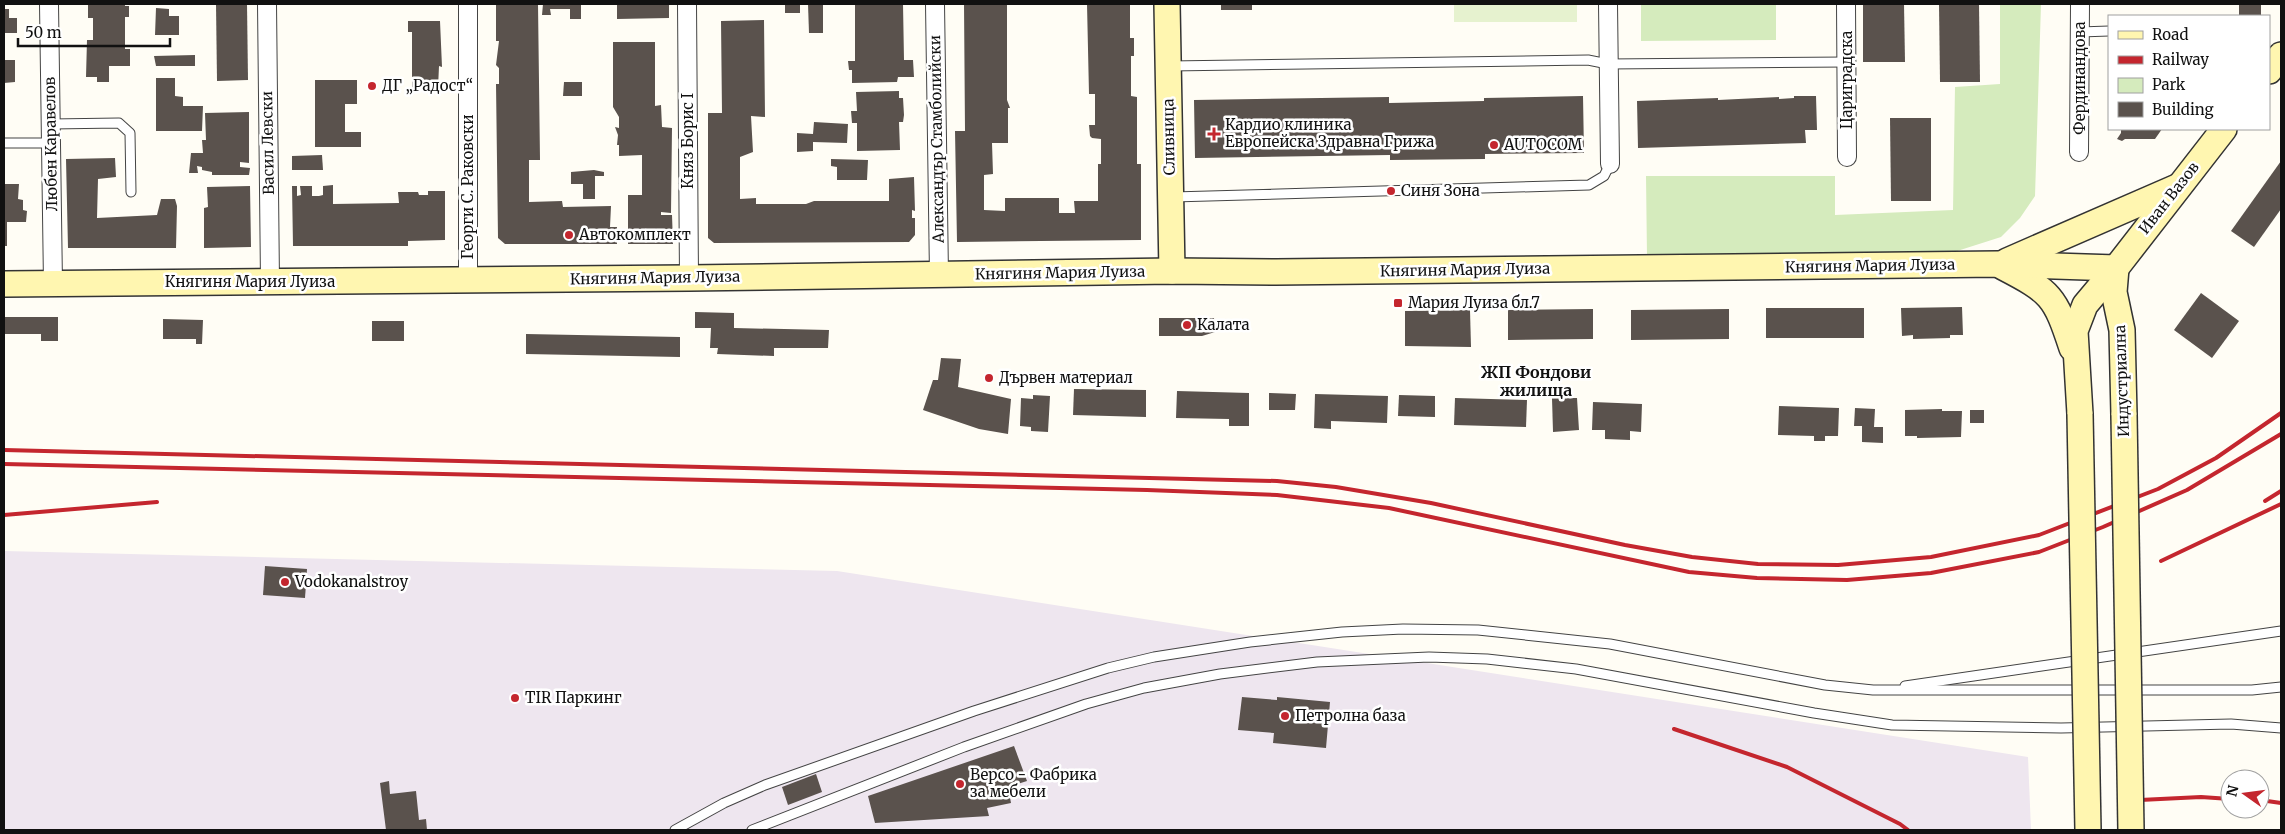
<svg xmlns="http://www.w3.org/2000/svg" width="2285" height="834" font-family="Merriweather,serif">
<rect width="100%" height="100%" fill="#fffdf5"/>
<!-- industrial -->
<polygon fill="#eee6ef" points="4,551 837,571 2028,757 2031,830 4,830"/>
<!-- green -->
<g fill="#d5ebbd">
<polygon points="1641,4 1776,4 1776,40 1641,41"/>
<polygon points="2000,4 2041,4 2035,196 2020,218 2001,237 1954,252 1647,257 1646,176 1835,176 1835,215 1953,210 1955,87 2000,84"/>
</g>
<!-- pitch -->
<rect fill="#e6f2cf" x="1454" y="4" width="123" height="18"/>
<!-- building -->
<g fill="#5a524d">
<polygon points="88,4 125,4 125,6 129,6 129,17 125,17 125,49 130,49 130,66 109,66 109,82 97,82 97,77 86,77 87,40 93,40 93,18 88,18"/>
<polygon points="216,4 247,4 248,80 217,81"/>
<polygon points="496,4 538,4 540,160 529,160 529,202 562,201 563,207 611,206 610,227 617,227 617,244 505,244 498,238 496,84 499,84 499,68 496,65 499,41 496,41"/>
<polygon points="543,4 581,4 581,19 570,19 570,9 550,9 551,15 542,15"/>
<polygon points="617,4 669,4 669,18 617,19"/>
<rect x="785" y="4" width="15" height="9"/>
<polygon points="808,4 823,4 823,33 809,33"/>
<polygon points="855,4 903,4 904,60 913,60 914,77 898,77 897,82 852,83 852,70 849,70 848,61 855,61"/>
<polygon points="964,4 1007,4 1007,100 1010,108 1008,108 1008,143 992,143 993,174 984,175 984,210 1005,211 1005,198 1059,198 1059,213 1075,213 1074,201 1098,201 1098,164 1101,164 1101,139 1092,138 1090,136 1089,125 1095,125 1095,94 1089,94 1087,4 1130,4 1130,38 1134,38 1134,56 1131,56 1131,96 1137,97 1137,164 1141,164 1141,240 957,242 955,131 965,131"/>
<rect x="1221" y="4" width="31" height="6"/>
<polygon points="1863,4 1904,4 1905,62 1863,62"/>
<polygon points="1939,4 1979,4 1980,82 1940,82"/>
<rect x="2239" y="4" width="22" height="12"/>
<polygon points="156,8 169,9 169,16 179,16 179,35 155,35"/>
<polygon points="4,9 9,9 9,18 17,18 17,33 4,33"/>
<polygon points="764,20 765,117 751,116 753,152 740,157 740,199 756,198 756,204 806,204 814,201 889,201 889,179 914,177 915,211 912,210 912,218 915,218 915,235 909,242 714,243 708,238 708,113 722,113 721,21"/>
<polygon points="408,21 440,21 442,67 439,66 438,88 412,88 412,32 408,32"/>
<polygon points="613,42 655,42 655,106 661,105 662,127 672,128 671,213 661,212 661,215 672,215 673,244 628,244 628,195 642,195 642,155 619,156 619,145 617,145 618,135 615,127 619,128 619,117 613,107"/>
<polygon points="195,55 195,66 156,66 154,56"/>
<polygon points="4,60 15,60 15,82 4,83"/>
<polygon points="156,78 175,78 175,96 183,97 183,106 203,106 202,131 156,131"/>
<polygon points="315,80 357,80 357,104 345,104 345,132 361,132 361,147 315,147"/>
<polygon points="564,82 582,82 582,96 563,96"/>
<polygon points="899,91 899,98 903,98 904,115 903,122 899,122 900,150 857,151 857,123 852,123 851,111 857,111 856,92"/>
<polygon points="1583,96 1584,153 1485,154 1485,159 1390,160 1390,155 1195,158 1194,100 1389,97 1389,103 1484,101 1484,98"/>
<polygon points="1794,96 1816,96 1817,130 1805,130 1806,143 1638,148 1637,101 1718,98 1718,100 1779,97 1779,99 1794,98"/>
<polygon points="249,112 249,163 240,162 240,167 250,168 249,175 212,175 212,172 202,170 202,167 197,166 198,173 189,173 191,153 203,153 202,140 206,140 205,113"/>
<polygon points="1890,118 1931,118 1931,201 1891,201"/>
<polygon points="814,122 848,124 847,143 813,142 813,151 797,152 797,133 813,134"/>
<polygon points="2121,129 2162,129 2155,139 2125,139 2122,141 2117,139 2121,133"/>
<polygon points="322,155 323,170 292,170 292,156"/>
<polygon points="115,158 116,177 98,179 97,218 157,215 161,199 175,199 177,206 176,248 68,248 66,159"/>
<polygon points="831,159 868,160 867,180 837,180 837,167 831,166"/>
<polygon points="2281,161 2281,209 2254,247 2231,231"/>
<polygon points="594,170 604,172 604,176 595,176 595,199 583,199 583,184 571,184 571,172"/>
<polygon points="4,184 19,184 18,199 23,200 23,210 27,211 26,222 7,222 7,246 4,246"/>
<polygon points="333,185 333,204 399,203 398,192 418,192 419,195 428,195 428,191 445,191 445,240 408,241 408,246 293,246 292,186 297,186 297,196 301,195 300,186 312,186 312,196 319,196 323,195 323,186"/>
<polygon points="250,186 251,247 204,248 204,208 208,207 207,187"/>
<polygon points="2201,293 2239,321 2212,358 2174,330"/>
<polygon points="1962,307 1963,335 1950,335 1950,338 1913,339 1913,335 1902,336 1901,308"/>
<rect x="1766" y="308" width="98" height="30"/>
<polygon points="1593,309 1593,339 1508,340 1508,310"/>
<polygon points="1729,309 1729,339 1631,340 1631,310"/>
<polygon points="1470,310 1471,347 1405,346 1405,311"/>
<polygon points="695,312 734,313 734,328 829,330 828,348 774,348 774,356 717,354 718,348 710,348 711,328 695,328"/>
<polygon points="4,317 58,317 58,341 41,341 41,334 4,334"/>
<polygon points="1159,318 1214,318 1215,332 1202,336 1159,336"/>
<polygon points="163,319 203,320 202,344 196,344 196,339 163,339"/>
<rect x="372" y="321" width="32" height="20"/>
<polygon points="526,334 680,337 680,357 526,354"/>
<polygon points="941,358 961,359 958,387 1011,399 1008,434 979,429 923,410 933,380 938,380"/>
<polygon points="1074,389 1146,390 1146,417 1073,415"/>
<polygon points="1177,391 1249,393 1249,426 1229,426 1229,419 1176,418"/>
<polygon points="1269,393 1296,394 1295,410 1269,410"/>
<polygon points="1315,394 1388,396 1387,423 1331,421 1331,429 1314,428"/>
<polygon points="1033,395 1050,396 1048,432 1031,431 1031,427 1020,426 1021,398 1033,399"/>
<polygon points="1399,395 1435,396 1435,417 1398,416"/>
<polygon points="1455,398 1527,400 1526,427 1454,425"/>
<polygon points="1552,398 1577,398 1579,430 1553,432"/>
<polygon points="1593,402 1642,404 1641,432 1630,431 1630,440 1605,439 1605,430 1592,430"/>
<polygon points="1779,406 1839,408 1838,436 1825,436 1825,441 1814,441 1814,436 1778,435"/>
<polygon points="1855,408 1875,409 1874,427 1883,427 1883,443 1862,442 1862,426 1854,426"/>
<polygon points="1942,409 1942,411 1962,411 1961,437 1917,438 1917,436 1905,436 1905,410"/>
<rect x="1970" y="410" width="14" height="13"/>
<polygon points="265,566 307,569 305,598 263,595"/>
<polygon points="1242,697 1277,700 1277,697 1330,702 1326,748 1273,743 1274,733 1238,730"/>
<polygon points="1014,746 1027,781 1008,787 1011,803 987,808 989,816 875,823 868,796"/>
<polygon points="816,774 822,792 788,805 782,787"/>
<polygon points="389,781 390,794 416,791 419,820 426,819 427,830 386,830 380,783"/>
</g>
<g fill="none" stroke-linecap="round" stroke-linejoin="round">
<defs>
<g id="lane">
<polyline points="2080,32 2109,31"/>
<polyline points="1170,66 1588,60 1608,64 1847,62"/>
<polyline points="51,124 119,123 130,133 131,192"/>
<polyline points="4,143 51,143"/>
<polyline points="1173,197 1589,185 1604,176 1610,164"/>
<polyline points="1905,686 2281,631"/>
<polyline points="675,830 724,803 765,785 974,711 1108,668 1154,657 1250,642 1342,632 1403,629 1478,630 1610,644 1825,685 1873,690 2252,690 2281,687"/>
<polyline points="752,830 964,747 1086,704 1144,688 1220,674 1317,662 1429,657 1487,659 1576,669 1814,713 1892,725 2061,728 2231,724 2281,728"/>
</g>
<g id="street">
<polyline points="49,4 53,284"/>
<polyline points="267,4 270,282"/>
<polyline points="687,4 689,278"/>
<polyline points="935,4 939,275"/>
<polyline points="1608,4 1610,164"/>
<polyline points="1846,4 1847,157"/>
<polyline points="2079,152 2080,4"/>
<polyline points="468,280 468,4"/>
</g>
<g id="secondary">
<polyline points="1167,4 1172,271"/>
<polyline points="2269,71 2281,55"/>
<polyline points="2007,261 2177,187"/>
<path d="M 2003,267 C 2051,292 2055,296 2072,348"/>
<polyline points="2116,268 2114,292 2122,330 2124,415"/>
<polyline points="4,284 689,278 1172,271 1276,272 1998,264 2116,268"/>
<polyline points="2080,414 2075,331 2085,305 2116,268 2224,129"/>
</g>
</defs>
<!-- lane casing -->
<use href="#lane" stroke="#444" stroke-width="11"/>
<!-- street casing -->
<use href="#street" stroke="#444" stroke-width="20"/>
<!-- secondary casing -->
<use href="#secondary" stroke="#333" stroke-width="28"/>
<!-- lane -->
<use href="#lane" stroke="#fff" stroke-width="9"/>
<!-- street -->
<use href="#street" stroke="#fff" stroke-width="18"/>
<!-- secondary -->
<use href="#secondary" stroke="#fff6b0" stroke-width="25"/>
<!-- rail -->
<g stroke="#c4262e" stroke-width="4">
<polyline points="4,450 1277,481 1336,487 1431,503 1625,545 1692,557 1758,564 1838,565 1931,557 2039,535 2158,489 2216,458 2281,413"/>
<polyline points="4,464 1147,490 1277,495 1389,508 1689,572 1757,578 1847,580 1931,573 2039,552 2103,527 2187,490 2281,434"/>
<polyline points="2265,501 2281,491"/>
<polyline points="4,515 157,502"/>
<polyline points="2161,561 2281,504"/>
<polyline points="1674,729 1787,767 1900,824 1908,830"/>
<polyline points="2140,800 2201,797 2230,799"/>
<polyline points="2260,800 2281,803"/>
</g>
<defs>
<g id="secondary-bridge">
<polyline points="2080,414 2088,830"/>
<polyline points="2124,415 2131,830"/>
</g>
</defs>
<!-- secondary-bridge casing -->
<use href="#secondary-bridge" stroke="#333" stroke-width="28" stroke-linecap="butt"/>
<!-- secondary-bridge -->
<use href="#secondary-bridge" stroke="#fff6b0" stroke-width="25"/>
</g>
<!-- markers -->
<g fill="#c4262e" stroke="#fff" stroke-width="2">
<circle cx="372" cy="86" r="5"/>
<path d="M1211.5 126.5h5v5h5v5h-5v5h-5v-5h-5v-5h5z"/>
<circle cx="1494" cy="145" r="5"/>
<circle cx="1391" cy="191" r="5"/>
<circle cx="569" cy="235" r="5"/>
<rect x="1393" y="298" width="10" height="10" rx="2.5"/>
<circle cx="1187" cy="325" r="5"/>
<circle cx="989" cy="378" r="5"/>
<circle cx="285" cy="582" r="5"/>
<circle cx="515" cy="698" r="5"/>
<circle cx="1285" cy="716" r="5"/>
<circle cx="960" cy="784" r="5"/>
</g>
<g text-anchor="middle" stroke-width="5" stroke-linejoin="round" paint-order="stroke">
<!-- street labels -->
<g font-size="15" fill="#111" stroke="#fff">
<text transform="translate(2080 78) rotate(-90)" y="5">Фердинандова</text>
<text transform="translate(1847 80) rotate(-90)" y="5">Цариградска</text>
<text transform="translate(1169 137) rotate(-91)" y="5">Сливница</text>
<text transform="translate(937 139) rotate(-91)" y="5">Александър Стамболийски</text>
<text transform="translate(688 141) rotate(-90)" y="5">Княз Борис I</text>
<text transform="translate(268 143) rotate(-91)" y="5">Васил Левски</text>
<text transform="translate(51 144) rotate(-91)" y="5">Любен Каравелов</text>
<text transform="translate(468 187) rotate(-90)" y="5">Георги С. Раковски</text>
<text transform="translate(2169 198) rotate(-52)" y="5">Иван Вазов</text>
<text transform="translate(1870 266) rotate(-1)" y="5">Княгиня Мария Луиза</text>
<text transform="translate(1465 270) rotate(-1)" y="5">Княгиня Мария Луиза</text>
<text transform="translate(1060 273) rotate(-1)" y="5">Княгиня Мария Луиза</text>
<text transform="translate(655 278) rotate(-1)" y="5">Княгиня Мария Луиза</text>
<text x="250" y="287">Княгиня Мария Луиза</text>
<text transform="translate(2122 381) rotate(-92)" y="5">Индустриална</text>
</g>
<!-- poi labels -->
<g font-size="15" fill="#111" stroke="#fff" text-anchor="start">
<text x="382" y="91">ДГ „Радост“</text>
<text x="1225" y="130">Кардио клиника<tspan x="1225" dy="17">Европейска Здравна Грижа</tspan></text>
<text x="1504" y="150">AUTOCOM</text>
<text x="1401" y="196">Синя Зона</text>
<text x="579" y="240">Автокомплект</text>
<text x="1408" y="308">Мария Луиза бл.7</text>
<text x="1197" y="330">Калата</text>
<text x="999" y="383">Дървен материал</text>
<text x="295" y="587">Vodokanalstroy</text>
<text x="525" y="703">TIR Паркинг</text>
<text x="1295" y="721">Петролна база</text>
<text x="970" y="780">Версо - Фабрика<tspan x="970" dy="17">за мебели</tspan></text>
</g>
<!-- neighbourhood labels -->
<g font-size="16" font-weight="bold" fill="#111" stroke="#fff">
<text x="1536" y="378">ЖП Фондови<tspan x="1536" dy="18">жилища</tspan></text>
</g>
</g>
<!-- border -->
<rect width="2285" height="834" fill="none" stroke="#111111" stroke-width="10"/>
<!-- legend -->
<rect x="2108" y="15" width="162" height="115" fill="#ffffff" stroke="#a0a0a0"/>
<rect x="2118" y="31" width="25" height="8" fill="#fff6b0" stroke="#a0a0a0"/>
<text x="2152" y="40" font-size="15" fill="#111111">Road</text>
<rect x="2118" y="56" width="25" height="8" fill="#c4262e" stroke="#a0a0a0"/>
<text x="2152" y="65" font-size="15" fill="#111111">Railway</text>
<rect x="2118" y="78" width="25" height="15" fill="#d5ebbd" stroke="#a0a0a0"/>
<text x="2152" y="90" font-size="15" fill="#111111">Park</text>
<rect x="2118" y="102" width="25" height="15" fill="#5a524d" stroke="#a0a0a0"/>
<text x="2152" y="115" font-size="15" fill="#111111">Building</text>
<!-- north arrow -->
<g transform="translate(2245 794) rotate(284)"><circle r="24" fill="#ffffff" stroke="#a0a0a0"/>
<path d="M0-4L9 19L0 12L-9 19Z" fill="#c4262e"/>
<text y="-8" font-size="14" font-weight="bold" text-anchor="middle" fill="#111111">N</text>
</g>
<!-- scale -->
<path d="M18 38v8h152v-8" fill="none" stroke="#111111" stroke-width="2.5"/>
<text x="25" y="38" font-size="15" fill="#111111" stroke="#ffffff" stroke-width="4" paint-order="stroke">50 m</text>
</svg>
